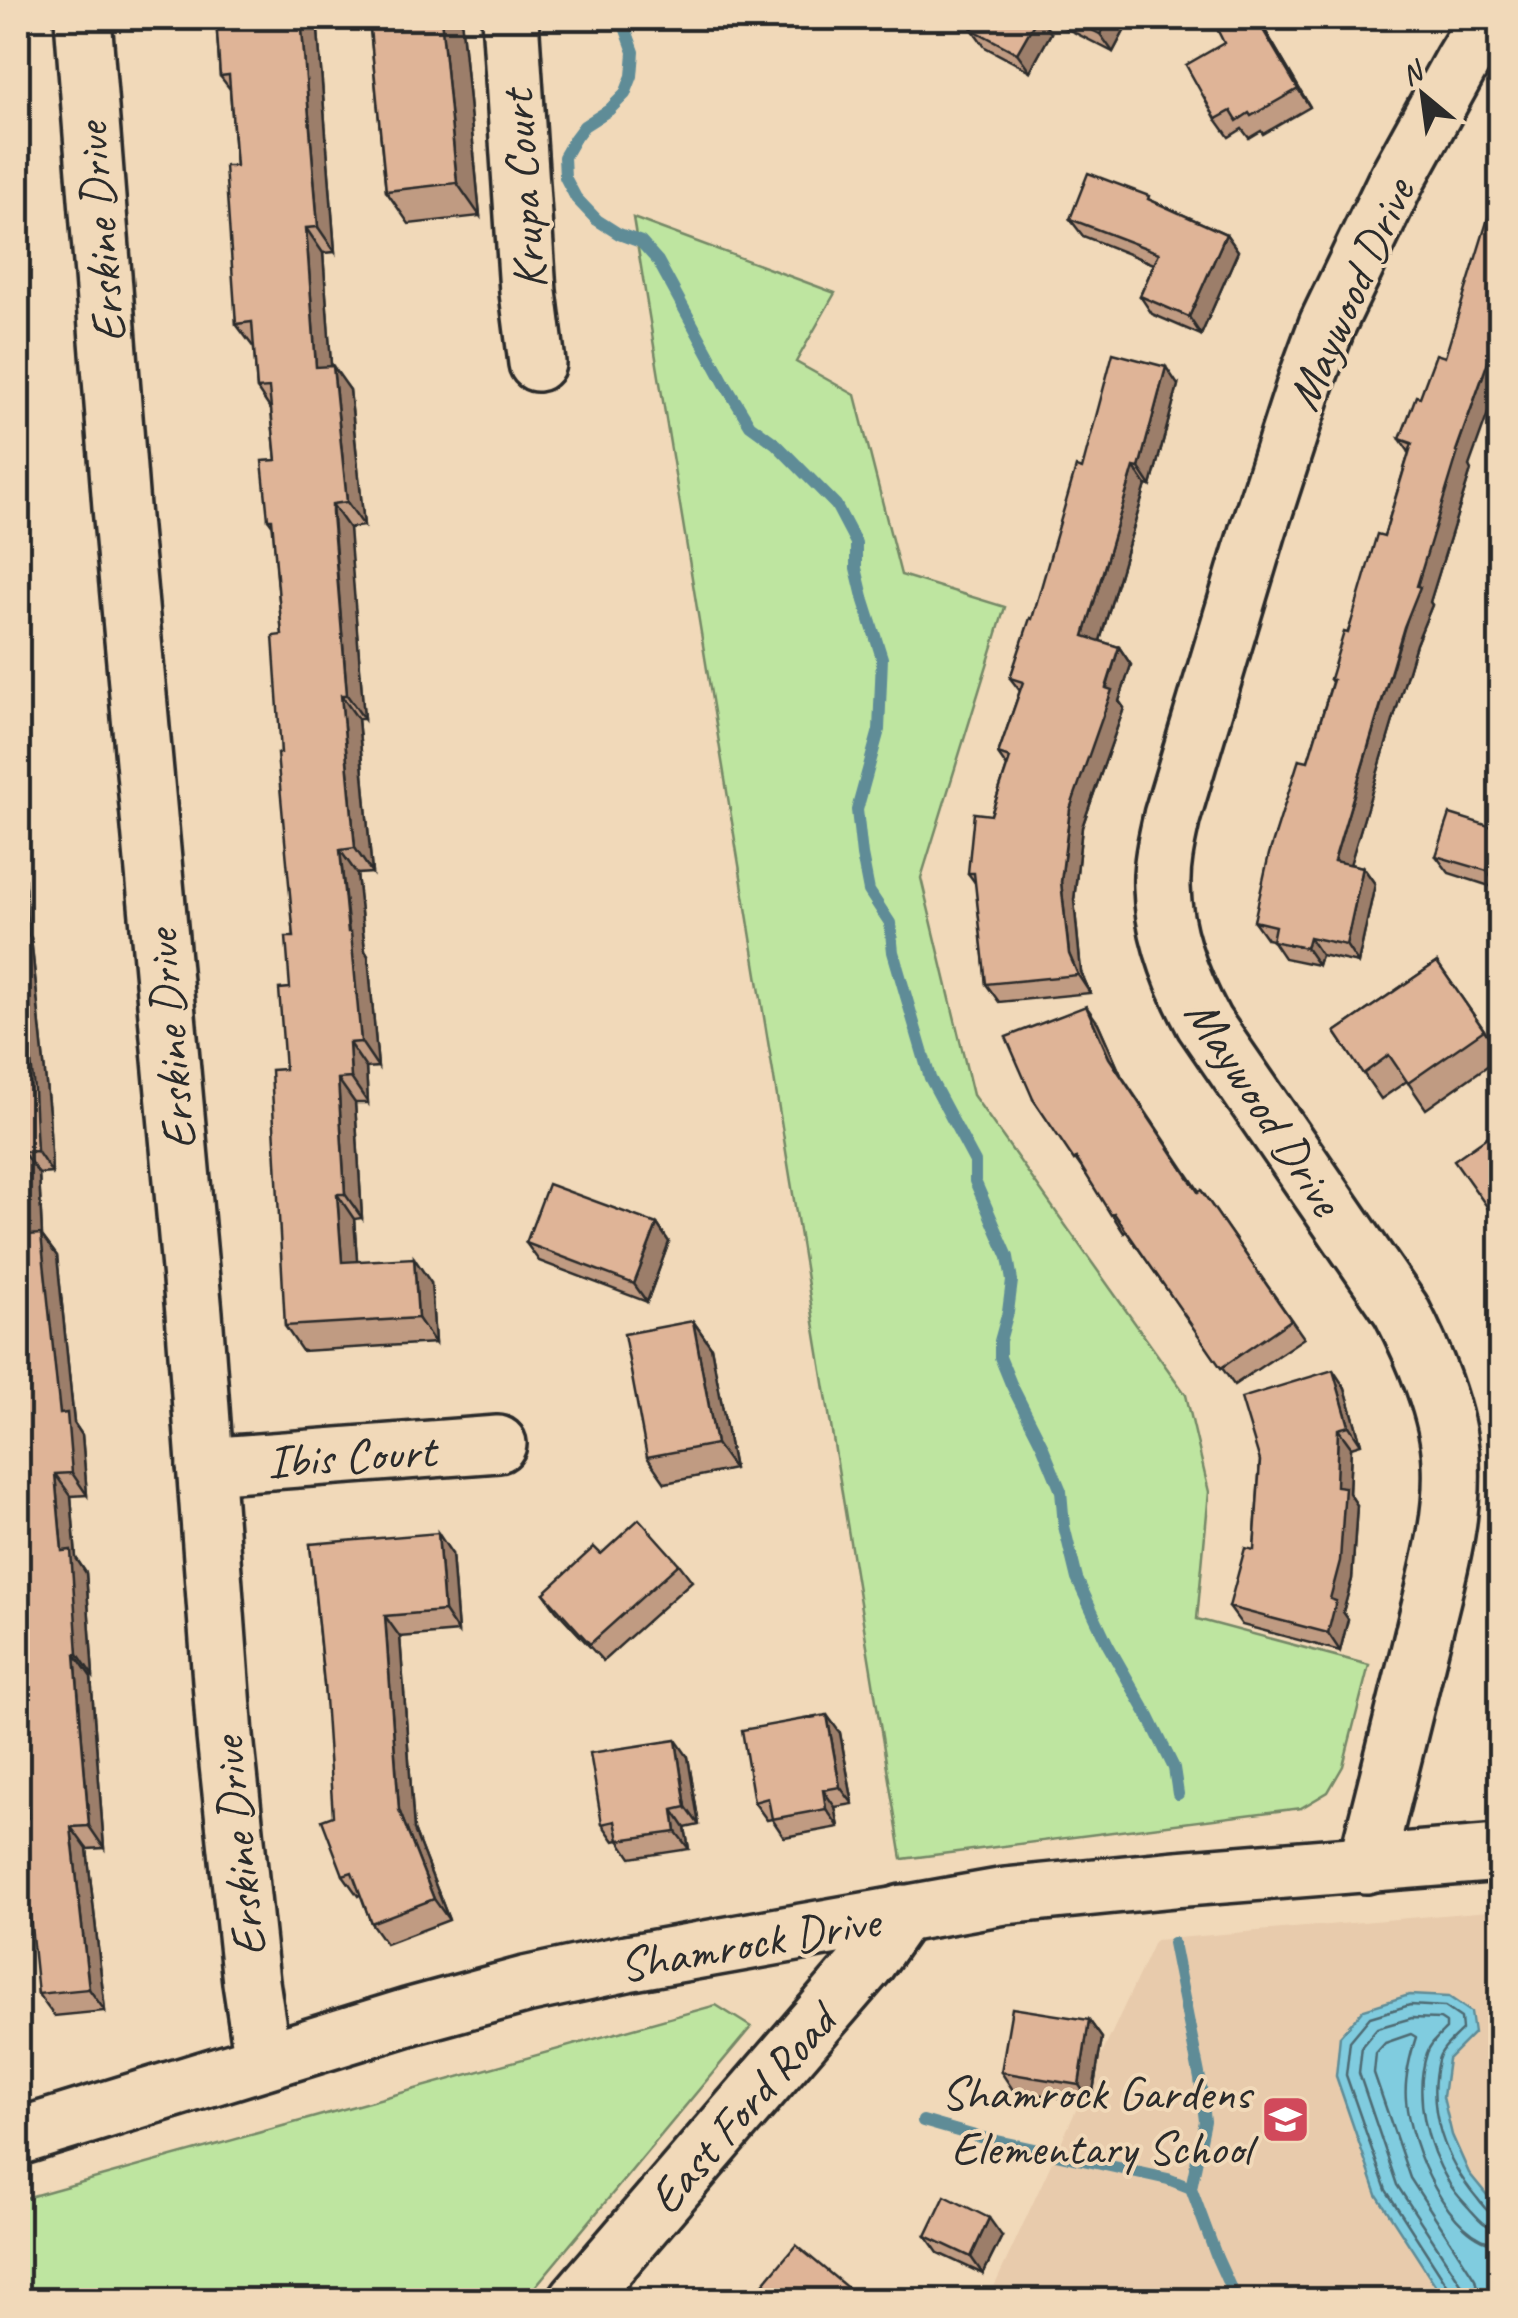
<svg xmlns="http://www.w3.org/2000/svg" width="1518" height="2318" font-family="Caveat,sans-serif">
<rect width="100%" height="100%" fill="#f1d9b9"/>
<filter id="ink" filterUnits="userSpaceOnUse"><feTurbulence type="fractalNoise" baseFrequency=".01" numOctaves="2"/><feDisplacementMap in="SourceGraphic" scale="20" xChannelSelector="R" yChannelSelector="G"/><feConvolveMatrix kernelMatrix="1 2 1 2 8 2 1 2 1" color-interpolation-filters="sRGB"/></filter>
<g filter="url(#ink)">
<!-- built -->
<polygon fill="#e8cbac" points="1500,1910 1500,2300 988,2300 1155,1940"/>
<!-- green -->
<g fill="#bee5a0" stroke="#748866" stroke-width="2.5">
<polygon points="633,218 835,293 796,362 855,395 901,575 1005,607 921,878 973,1095 1186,1395 1209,1492 1197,1619 1369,1665 1343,1766 1328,1792 1301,1808 902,1859"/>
<polygon points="716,2005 751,2027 524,2300 18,2300 18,2200"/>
</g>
<!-- water -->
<polygon fill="#80ccdf" stroke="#5e8c97" stroke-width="2.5" points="1409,1995 1449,1997 1471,2012 1474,2033 1448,2059 1443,2097 1452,2135 1469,2173 1500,2211 1500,2300 1445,2300 1377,2195 1336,2076 1340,2036 1364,2009"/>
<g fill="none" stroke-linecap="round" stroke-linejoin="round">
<!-- shore -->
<g stroke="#4d6b73" stroke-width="2.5">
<path d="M 1453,2300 L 1451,2291 L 1386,2190 L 1346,2075 L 1350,2041 L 1370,2017 L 1410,2005 L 1445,2007 L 1461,2018 L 1462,2030 C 1454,2039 1441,2048 1438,2060 C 1426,2110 1445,2160 1477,2198 C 1484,2207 1489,2215 1500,2216"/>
<path d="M 1465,2300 L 1462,2285 L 1397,2185 L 1359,2073 L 1362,2046 L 1377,2028 L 1412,2018 L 1440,2019 L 1446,2023 L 1446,2029 C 1439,2036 1430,2043 1427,2053 C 1413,2096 1427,2146 1449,2183 C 1454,2192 1462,2200 1469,2208 C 1479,2219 1485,2228 1500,2229"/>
<path d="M 1480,2300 L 1475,2279 L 1410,2178 L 1374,2073 L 1376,2053 L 1385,2043 L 1411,2034 L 1416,2037 C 1410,2056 1404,2080 1406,2100 C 1409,2145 1449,2242 1500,2244"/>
</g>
<!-- stream -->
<g stroke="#5e8c97" stroke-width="12">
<polyline points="618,18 625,27 634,52 632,76 625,94 609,110 584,126 575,138 564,157 565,177 576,198 597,220 619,234 641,242 658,261 725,384 750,425 776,444 836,505 856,543 856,568 864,601 882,658 879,730 857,810 862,855 869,891 890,923 893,952 930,1078 975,1162 975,1181 1008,1257 1012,1281 1008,1312 1000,1341 1000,1357 1011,1384 1042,1445 1061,1491 1064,1526 1077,1579 1108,1645 1149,1717 1174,1768 1178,1794"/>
<polyline points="1173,1943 1200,2079 1205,2121 1191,2188 1217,2258 1236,2300"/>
<polyline points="923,2121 975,2136 1168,2179 1191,2188"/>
</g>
<defs>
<g id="minor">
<polyline points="83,18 121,507 194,1313 225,1736 251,1982 263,2061"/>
<polyline points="510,18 528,292 537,363"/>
<polyline points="205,1466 498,1444"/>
<path d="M 1366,1865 C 1386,1786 1406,1707 1425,1627 C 1438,1573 1454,1518 1451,1462 C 1449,1414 1423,1352 1401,1310 L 1204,1023 C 1182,982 1163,935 1162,887 C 1161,863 1167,839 1172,816 L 1258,530 L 1306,382 L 1327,325 L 1397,179 L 1462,61 L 1488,18"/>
<polyline points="18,2137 411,2016 525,1985 627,1963 1005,1896 1175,1879 1500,1853"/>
<polyline points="577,2300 866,1964 902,1913"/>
</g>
</defs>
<!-- minor casing -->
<use href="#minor" stroke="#2b2b2b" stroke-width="62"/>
<!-- minor -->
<use href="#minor" stroke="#f1d9b9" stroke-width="55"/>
</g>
<!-- wall -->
<g fill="#c09b82" stroke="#2b2b2b" stroke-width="2.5">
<polygon points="216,18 317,18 335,252 323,253 331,366 350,390 364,526 349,528 349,537 364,719 358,719 372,873 357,874 365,951 368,956 378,1067 366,1068 368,1103 355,1103 362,1218 354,1219 357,1262 431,1283 435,1343 302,1351 285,1326 285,1069 294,937 281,753 282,635 273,526 268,519 276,460 271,410 257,389 254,348 236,324 236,166 230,89 220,76"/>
<polygon points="369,18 461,18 480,216 409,224 386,191"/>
<polygon points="1050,18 1131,18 1113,52 1052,21"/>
<polygon points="1262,25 1310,107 1263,134 1261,131 1249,138 1242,129 1229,137 1216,119"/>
<polygon points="972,29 1051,33 1030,71 985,47"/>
<polygon points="1152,201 1226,234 1238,251 1201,335 1152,314 1140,296 1154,264 1083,236 1070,219"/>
<polygon points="1178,385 1151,486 1146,485 1100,641 1119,647 1131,665 1119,701 1124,708 1082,827 1074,900 1081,972 1090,993 999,1002 986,984 976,884 968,873 991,815 1007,767 998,754 1020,691 1010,678 1032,619 1082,469"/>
<polygon points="1400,439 1469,466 1471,470 1430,602 1432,605 1416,644 1350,864 1363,867 1375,884 1358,963 1321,955 1318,965 1284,958 1272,940 1267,939 1254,921 1308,761 1332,682 1330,679 1384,536 1409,452"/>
<polygon points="1500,729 1500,782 1491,768"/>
<polygon points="1499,829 1500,831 1499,889 1449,873 1436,856"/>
<polygon points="18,845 23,853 28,934 31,938 49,1113 52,1173 39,1174 42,1236 57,1256 74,1423 82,1435 87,1495 71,1496 76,1558 86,1573 93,1676 91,1677 104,1848 87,1849 105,2011 54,2016 38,1994 29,1818 23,1744 21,1744 18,1739"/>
<polygon points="1437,962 1500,1053 1500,1057 1426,1109 1407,1081 1381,1099 1335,1032"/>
<polygon points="1098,1023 1121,1075 1199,1191 1201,1190 1304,1338 1234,1385 1126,1231 1124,1233 1088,1177 1033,1099"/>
<polygon points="657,1224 669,1242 647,1302 539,1261 526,1243"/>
<polygon points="693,1321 711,1347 734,1469 665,1483 647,1457"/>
<polygon points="1345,1388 1361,1444 1351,1447 1349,1493 1357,1505 1352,1579 1343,1612 1348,1619 1340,1651 1242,1625 1229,1607 1254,1550 1260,1461"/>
<polygon points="310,1544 452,1554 458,1632 400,1637 414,1830 449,1920 386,1944 371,1923 361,1894 358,1896 343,1875"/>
<polygon points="679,1564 692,1581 603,1661 556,1610 544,1593"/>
<polygon points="840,1733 853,1804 835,1807 839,1827 784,1837 772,1819 767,1820 754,1802"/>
<polygon points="688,1757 699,1825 685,1828 689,1849 631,1858 619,1840 614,1841 602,1824"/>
<polygon points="1089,2020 1102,2038 1091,2103 1013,2090 1001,2072"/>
<polygon points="926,2236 1002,2236 983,2274 938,2253"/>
</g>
<!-- shaded-wall -->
<g fill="#9c7e6a" stroke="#2b2b2b" stroke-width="2.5">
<polygon points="301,18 317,18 335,252 318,227"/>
<polygon points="441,18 461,18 480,216 457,183"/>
<polygon points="1037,18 1040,18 1051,33 1030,71 1017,53"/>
<polygon points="1109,18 1131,18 1113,52 1100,34"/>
<polygon points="1256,18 1262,25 1310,107 1298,89"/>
<polygon points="306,228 323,253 333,392 316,367"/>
<polygon points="1226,234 1238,251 1201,335 1189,317"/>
<polygon points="1500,328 1500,380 1469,466 1471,470 1430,602 1432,605 1416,644 1346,878 1334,861 1417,586 1456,451"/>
<polygon points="333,366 350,390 364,526 347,502"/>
<polygon points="1166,367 1178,385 1151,486 1139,468"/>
<polygon points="1134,467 1146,485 1096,654 1084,636"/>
<polygon points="332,504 349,528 364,719 347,695"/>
<polygon points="1119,647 1131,665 1119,701 1124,708 1082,827 1074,900 1081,972 1090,993 1078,975 1069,954 1061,882 1070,809"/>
<polygon points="341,695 358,719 372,873 355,848"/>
<polygon points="1499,829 1500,831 1499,889 1487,871"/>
<polygon points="18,845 23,853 28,934 31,938 49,1113 52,1173 37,1151 18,935"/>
<polygon points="340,850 357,874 365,951 368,956 378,1067 361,1042"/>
<polygon points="1363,867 1375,884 1358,963 1346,945"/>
<polygon points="1309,937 1321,955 1318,965 1306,948"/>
<polygon points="1086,1006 1098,1023 1121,1075 1109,1058"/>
<polygon points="349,1043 366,1068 368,1103 351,1078"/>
<polygon points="338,1079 355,1103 362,1218 345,1194"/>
<polygon points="23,1152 39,1174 42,1236 57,1256 74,1423 82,1435 87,1495 72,1473 60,1414 28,1235"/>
<polygon points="337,1194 354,1219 359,1287 342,1262"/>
<polygon points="657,1224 669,1242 647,1302 634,1284"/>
<polygon points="414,1258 431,1283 435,1343 418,1318"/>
<polygon points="693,1321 711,1347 734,1469 716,1444"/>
<polygon points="1333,1370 1345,1388 1361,1444 1349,1426"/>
<polygon points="1338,1429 1351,1447 1349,1493 1357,1505 1352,1579 1343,1612 1348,1619 1340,1651 1328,1633"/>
<polygon points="55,1474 71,1496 76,1558 86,1573 93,1676 78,1654 62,1551"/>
<polygon points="438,1533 452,1554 458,1632 444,1611"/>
<polygon points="385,1616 400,1637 414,1830 449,1920 434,1899 399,1810"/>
<polygon points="75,1654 91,1677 104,1848 89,1826"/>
<polygon points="827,1715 840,1733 853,1804 840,1787"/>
<polygon points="676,1740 688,1757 699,1825 686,1807"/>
<polygon points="823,1790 835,1807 839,1827 826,1809"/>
<polygon points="673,1810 685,1828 689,1849 676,1832"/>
<polygon points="71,1827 87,1849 105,2011 89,1989"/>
<polygon points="1089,2020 1102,2038 1091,2103 1079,2085"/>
<polygon points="989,2218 1002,2236 983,2274 971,2257"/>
</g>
<!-- building -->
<g fill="#dfb497" stroke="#2b2b2b" stroke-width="2.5">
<polygon points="216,18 301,18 318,227 306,228 316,367 333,366 347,502 332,504 332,513 347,695 341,695 355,848 340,850 348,932 351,932 361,1042 349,1043 351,1078 338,1079 345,1194 337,1194 342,1262 414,1258 418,1318 285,1326 271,1070 285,1069 279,989 290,988 286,937 294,937 277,754 281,753 273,636 282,635 272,519 268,519 262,461 276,460 269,388 257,389 252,322 236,324 225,166 236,166 229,75 220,76"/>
<polygon points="369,18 441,18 457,183 386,191"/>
<polygon points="978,18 1037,18 1017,53 972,29"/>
<polygon points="1068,18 1109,18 1100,34"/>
<polygon points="1232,18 1256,18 1298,89 1251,116 1249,113 1237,121 1231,111 1216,119 1186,65 1224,43 1216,27"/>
<polygon points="1088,173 1149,196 1148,199 1226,234 1189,317 1140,296 1159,253 1070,219"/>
<polygon points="1490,212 1500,216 1500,328 1456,451 1458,452 1417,586 1420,587 1404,627 1334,861 1363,867 1346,945 1309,937 1306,948 1272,941 1275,926 1254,921 1269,854 1299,759 1308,761 1333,680 1330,679 1344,632 1348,633 1377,534 1384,536 1412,443 1400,439 1416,396 1420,397 1436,354 1445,357"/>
<polygon points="1113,353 1166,367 1139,468 1134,467 1084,636 1119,647 1106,688 1112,690 1070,809 1061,882 1069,954 1078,975 986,984 974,873 968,873 974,813 991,815 1010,758 998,754 1023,682 1010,678 1030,618 1032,619 1076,467 1082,469"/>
<polygon points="1500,729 1500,770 1491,768"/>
<polygon points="1450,814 1499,829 1487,871 1436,856"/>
<polygon points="18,935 34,1090 37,1151 23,1152 28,1235 41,1234 60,1414 67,1413 72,1473 55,1474 62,1551 71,1550 78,1654 75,1654 89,1826 71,1827 89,1989 38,1994 20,1818 29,1818 21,1720 18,1721"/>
<polygon points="1437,962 1484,1030 1408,1083 1389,1055 1363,1074 1335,1032"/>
<polygon points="1086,1006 1109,1058 1198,1192 1201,1190 1291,1320 1221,1368 1114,1213 1111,1215 1076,1158 1074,1160 1033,1099 1006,1037"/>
<polygon points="1500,1128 1500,1225 1454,1160"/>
<polygon points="548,1184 657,1224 634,1284 526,1243"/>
<polygon points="693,1321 716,1444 647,1457 624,1334"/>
<polygon points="1333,1370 1349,1426 1338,1429 1336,1486 1345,1487 1340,1561 1330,1599 1336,1601 1328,1633 1229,1607 1245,1548 1254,1550 1260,1461 1241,1398"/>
<polygon points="639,1519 679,1564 590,1644 544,1593 594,1547 601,1554"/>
<polygon points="438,1533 444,1611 385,1616 399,1810 434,1899 371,1923 352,1872 343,1875 322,1820 333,1816 324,1684 310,1544"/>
<polygon points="827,1715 840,1787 823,1790 826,1809 772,1819 768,1798 754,1802 742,1730"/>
<polygon points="676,1740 686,1807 673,1810 676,1832 619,1840 615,1821 602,1824 590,1753"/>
<polygon points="1012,2008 1089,2020 1079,2085 1001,2072"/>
<polygon points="945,2196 989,2218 971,2257 926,2236"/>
<polygon points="796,2245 862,2300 750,2300"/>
</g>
</g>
<!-- icons -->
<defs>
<symbol id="school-square" viewBox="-11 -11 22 22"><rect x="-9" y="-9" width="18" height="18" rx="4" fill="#d1495b" stroke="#f1d9b9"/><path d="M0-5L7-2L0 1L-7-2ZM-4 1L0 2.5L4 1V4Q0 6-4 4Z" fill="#fff"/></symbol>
</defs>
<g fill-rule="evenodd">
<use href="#school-square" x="1258" y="2092" width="55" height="55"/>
</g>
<g text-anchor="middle" stroke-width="8" stroke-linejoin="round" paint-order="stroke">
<!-- street labels -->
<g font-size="48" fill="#2b2b2b" stroke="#f1d9b9">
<text transform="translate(522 190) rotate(-94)" y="17">Krupa Court</text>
<text transform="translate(99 233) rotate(-95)" y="17">Erskine Drive</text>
<text transform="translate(1349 294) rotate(-66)" y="17">Maywood Drive</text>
<text transform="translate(169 1040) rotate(-95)" y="17">Erskine Drive</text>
<text transform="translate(1265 1106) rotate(57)" y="17">Maywood Drive</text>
<text transform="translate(351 1455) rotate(-4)" y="17">Ibis Court</text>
<text transform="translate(237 1847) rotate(-96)" y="17">Erskine Drive</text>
<text transform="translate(749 1942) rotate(-10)" y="17">Shamrock Drive</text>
<text transform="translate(741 2109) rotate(-49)" y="17">East Ford Road</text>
</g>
<!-- poi labels -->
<g font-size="48" fill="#2b2b2b" stroke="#f1d9b9" text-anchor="end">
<text x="1251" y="2109">Shamrock Gardens<tspan x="1251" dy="55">Elementary School</tspan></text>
</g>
</g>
<!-- margin -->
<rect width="1518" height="2318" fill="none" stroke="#f1d9b9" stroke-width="60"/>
<rect x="30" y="30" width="1458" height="2258" fill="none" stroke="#2b2b2b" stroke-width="4" filter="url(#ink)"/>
<!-- north arrow -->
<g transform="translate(1423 95) rotate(331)" stroke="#f1d9b9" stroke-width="8" paint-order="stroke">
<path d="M0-8L18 38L0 25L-18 38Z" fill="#2b2b2b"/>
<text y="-15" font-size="28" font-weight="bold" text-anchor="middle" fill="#2b2b2b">N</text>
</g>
</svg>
